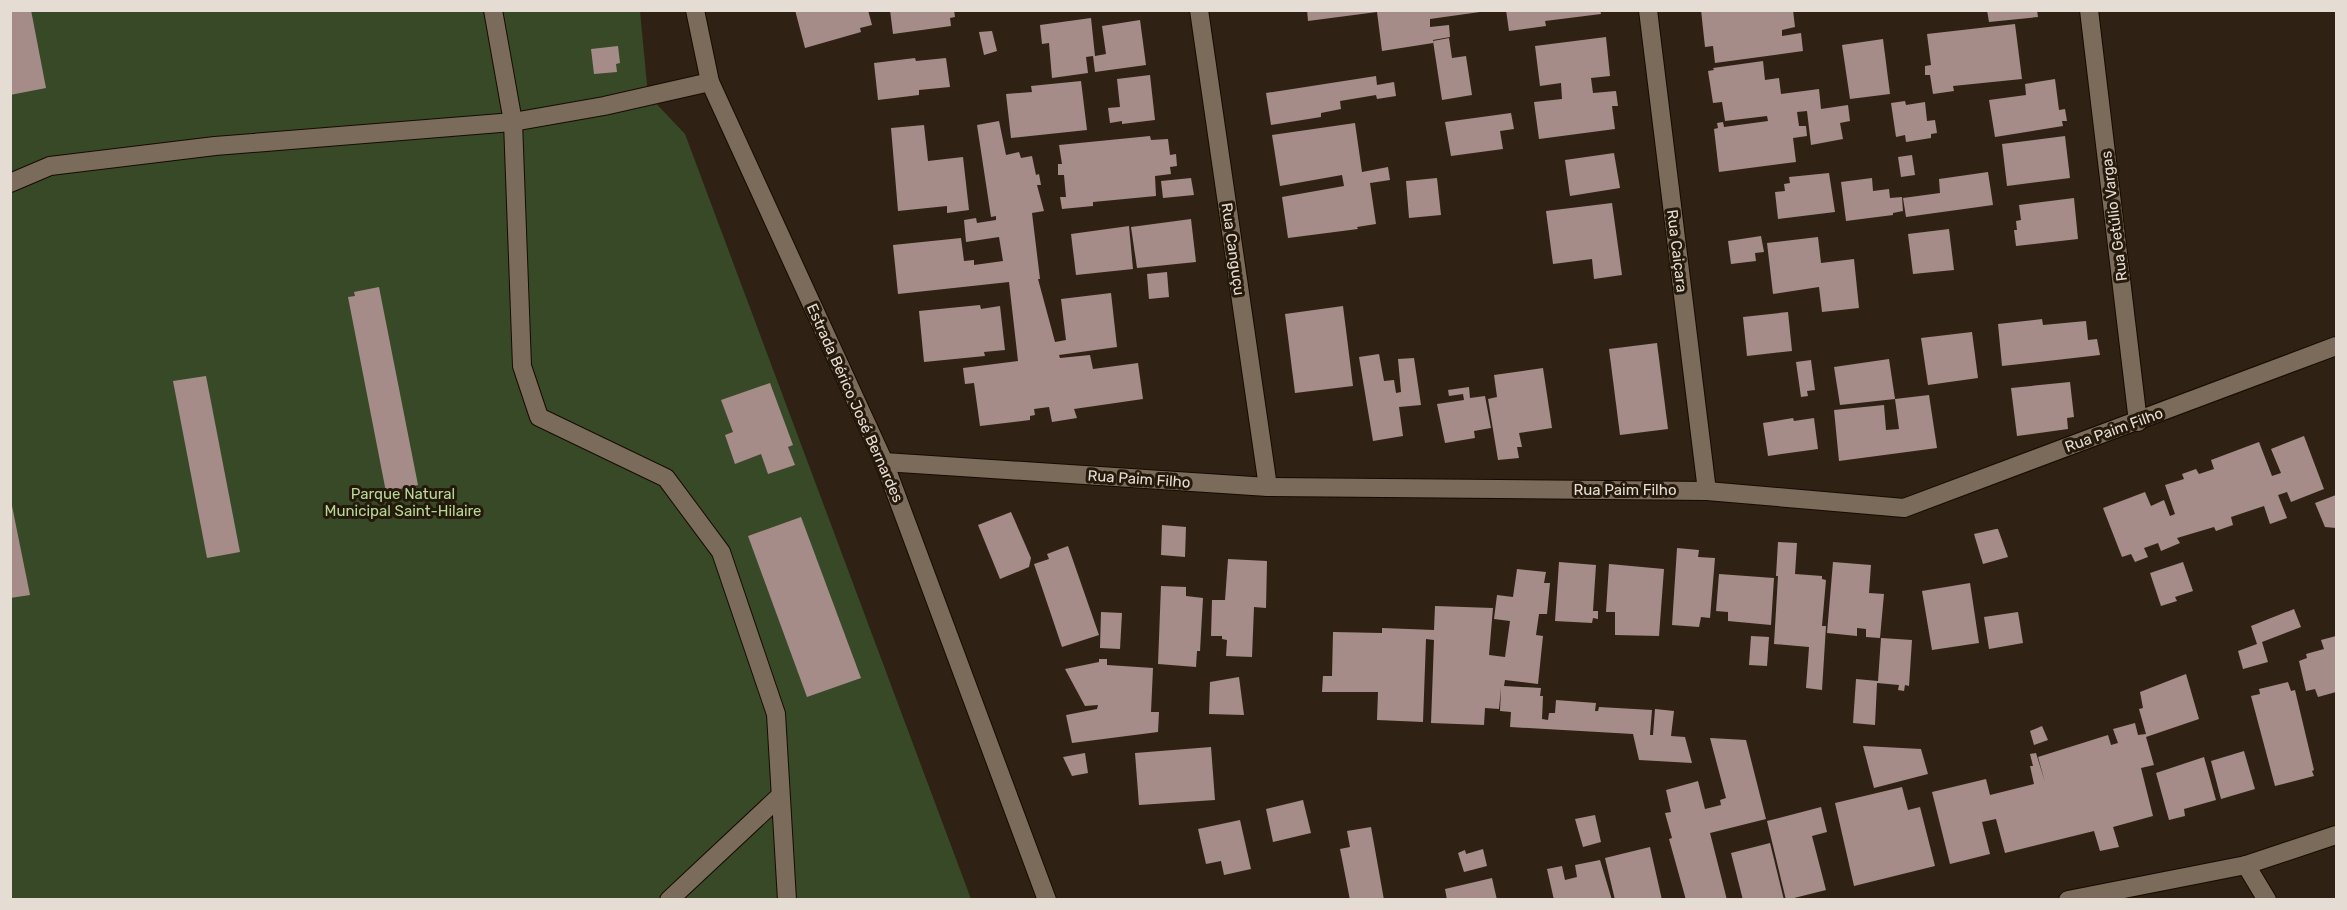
<svg xmlns="http://www.w3.org/2000/svg" width="2347" height="910" font-family="Rubik,sans-serif">
<rect width="100%" height="100%" fill="#2f2214"/>
<!-- green -->
<polygon fill="#374926" points="10,11 640,11 648,95 685,134 971,899 11,899"/>
<!-- building -->
<g fill="#a68c89">
<polygon points="10,10 31,10 46,88 10,95"/>
<polygon points="795,10 868,10 872,25 860,28 861,32 805,48"/>
<polygon points="890,10 954,10 955,17 950,18 951,26 893,34"/>
<polygon points="1307,10 1480,10 1480,12 1430,19 1430,27 1449,25 1450,37 1433,40 1433,43 1382,51 1377,12 1308,21"/>
<polygon points="1506,10 1600,10 1601,14 1545,21 1546,26 1509,31"/>
<polygon points="1701,10 1793,10 1795,27 1782,30 1782,36 1801,33 1803,51 1715,63 1713,46 1705,47"/>
<polygon points="1987,10 2037,10 2038,17 1989,22"/>
<polygon points="1091,18 1095,56 1106,54 1102,26 1140,20 1146,65 1095,72 1093,56 1086,57 1088,73 1052,78 1049,43 1042,44 1040,25"/>
<polygon points="2015,24 2022,79 1953,86 1954,91 1933,94 1930,75 1925,75 1925,66 1931,65 1927,34"/>
<polygon points="992,31 997,51 984,55 979,32"/>
<polygon points="1606,37 1610,76 1591,78 1593,93 1616,91 1618,106 1612,106 1615,129 1539,139 1534,102 1562,99 1561,83 1540,86 1535,46"/>
<polygon points="1449,38 1452,58 1466,56 1472,95 1442,100 1433,41"/>
<polygon points="1883,39 1890,94 1850,99 1842,45"/>
<polygon points="618,46 620,63 616,64 617,72 594,74 591,49"/>
<polygon points="915,58 916,61 946,58 950,87 919,90 919,95 878,100 874,63"/>
<polygon points="1763,61 1765,80 1779,78 1781,94 1819,89 1821,109 1848,105 1850,121 1840,123 1843,139 1811,145 1807,111 1797,112 1799,126 1806,126 1807,136 1793,138 1796,162 1719,172 1714,129 1718,128 1717,123 1723,122 1724,127 1768,121 1767,116 1725,121 1722,102 1713,103 1708,71 1714,70 1713,68"/>
<polygon points="1150,75 1155,120 1122,124 1122,121 1110,123 1108,108 1120,107 1117,79"/>
<polygon points="1376,76 1377,85 1394,82 1396,96 1377,99 1376,95 1340,101 1341,109 1321,113 1321,117 1271,125 1266,93"/>
<polygon points="2055,79 2059,110 2065,109 2067,121 2062,121 2063,126 1995,137 1989,100 2026,95 2025,84"/>
<polygon points="1081,81 1087,130 1011,138 1006,94 1032,92 1031,86"/>
<polygon points="1905,101 1906,105 1925,102 1927,121 1935,120 1937,133 1931,134 1931,138 1906,142 1905,135 1896,137 1891,103"/>
<polygon points="1511,113 1514,129 1500,131 1503,149 1451,156 1445,122"/>
<polygon points="999,121 1006,155 1019,152 1021,158 1032,156 1036,175 1039,174 1041,185 1037,185 1044,211 1032,213 1040,279 1038,279 1055,342 1066,340 1061,299 1111,293 1117,347 1059,355 1060,358 1090,355 1093,369 1138,363 1143,399 1074,409 1077,418 1052,422 1049,407 1034,409 1035,415 1030,416 1030,420 980,426 974,383 965,384 963,368 1018,361 1009,282 898,294 893,245 961,238 964,261 974,260 974,265 1003,261 999,237 966,242 964,220 976,218 977,223 996,220 996,216 991,217 977,125"/>
<polygon points="1355,123 1362,172 1388,167 1390,180 1370,183 1376,224 1357,227 1358,229 1288,238 1282,197 1344,186 1342,175 1280,186 1272,135"/>
<polygon points="924,125 928,161 963,157 969,210 947,213 947,206 898,211 891,128"/>
<polygon points="1150,136 1151,140 1168,139 1170,155 1176,154 1177,166 1170,167 1171,174 1155,176 1156,196 1093,202 1093,206 1062,209 1060,197 1066,197 1064,175 1058,175 1058,164 1062,164 1059,145"/>
<polygon points="2065,136 2070,178 2007,186 2002,144"/>
<polygon points="1614,153 1620,188 1570,196 1565,160"/>
<polygon points="1912,155 1915,175 1901,177 1898,157"/>
<polygon points="1988,172 1993,205 1906,217 1903,198 1940,193 1939,179"/>
<polygon points="1829,173 1835,212 1778,219 1775,192 1785,191 1784,184 1790,183 1789,177"/>
<polygon points="1191,178 1194,195 1163,198 1161,181"/>
<polygon points="1437,178 1441,215 1409,218 1406,181"/>
<polygon points="1872,178 1873,191 1889,189 1890,198 1902,197 1903,211 1893,213 1893,215 1846,221 1841,182"/>
<polygon points="2074,198 2078,239 2016,246 2014,230 2017,230 2016,221 2021,220 2019,205"/>
<polygon points="1612,203 1622,275 1594,279 1592,259 1553,264 1546,211"/>
<polygon points="1191,219 1196,262 1137,268 1131,227"/>
<polygon points="1129,226 1133,269 1076,275 1071,234"/>
<polygon points="1949,229 1954,270 1913,274 1908,234"/>
<polygon points="1761,236 1764,252 1755,253 1756,261 1731,264 1728,241"/>
<polygon points="1818,237 1821,263 1854,259 1859,308 1822,312 1819,287 1773,294 1767,243"/>
<polygon points="1167,272 1169,297 1149,299 1147,274"/>
<polygon points="379,287 418,485 386,492 348,297 355,296 354,292"/>
<polygon points="980,305 981,309 1000,306 1005,350 984,352 985,356 924,362 919,311"/>
<polygon points="1343,306 1353,386 1295,393 1285,314"/>
<polygon points="1788,312 1792,351 1747,356 1743,317"/>
<polygon points="2042,319 2043,325 2086,321 2088,340 2097,339 2100,355 2002,366 1998,324"/>
<polygon points="1972,332 1978,378 1928,385 1921,338"/>
<polygon points="1657,343 1668,429 1620,435 1609,349"/>
<polygon points="1379,354 1384,381 1394,380 1396,393 1401,392 1398,359 1414,358 1421,405 1399,407 1403,436 1373,441 1359,357"/>
<polygon points="1889,359 1895,399 1840,405 1834,367"/>
<polygon points="1811,360 1815,390 1807,391 1808,396 1801,397 1796,362"/>
<polygon points="1543,368 1552,428 1519,433 1522,447 1517,447 1519,458 1498,460 1488,399 1497,397 1494,375"/>
<polygon points="206,376 240,552 207,558 173,381"/>
<polygon points="2070,382 2074,417 2067,418 2068,429 2017,436 2011,388"/>
<polygon points="770,383 793,445 788,447 795,465 768,474 761,454 735,464 725,435 733,432 721,400"/>
<polygon points="1469,387 1470,398 1485,396 1491,428 1474,431 1475,438 1445,443 1437,404 1464,400 1463,394 1449,396 1448,390"/>
<polygon points="1929,395 1937,448 1839,461 1834,410 1884,405 1886,430 1899,429 1895,399"/>
<polygon points="1793,418 1794,421 1814,418 1818,449 1768,456 1763,423"/>
<polygon points="2304,436 2324,489 2291,502 2287,492 2278,495 2287,518 2270,524 2264,506 2231,517 2233,525 2216,531 2214,527 2177,538 2180,543 2161,551 2158,543 2144,548 2148,557 2135,562 2131,554 2122,557 2103,508 2145,492 2151,506 2164,500 2170,516 2175,514 2165,485 2184,479 2182,474 2196,469 2199,474 2214,469 2211,460 2259,442 2272,476 2281,473 2271,449"/>
<polygon points="2336,495 2336,528 2325,527 2315,503"/>
<polygon points="10,496 30,595 10,598"/>
<polygon points="1011,512 1031,558 1029,567 1000,579 978,525"/>
<polygon points="801,517 861,678 807,697 748,536"/>
<polygon points="1162,525 1186,527 1185,557 1161,555"/>
<polygon points="1996,529 1998,529 2008,557 1983,564 1974,534"/>
<polygon points="1778,542 1797,543 1795,574 1822,576 1822,579 1826,580 1822,626 1826,626 1822,690 1806,688 1809,647 1774,644 1778,576 1776,576"/>
<polygon points="1068,546 1099,635 1062,647 1034,564 1049,559 1047,554"/>
<polygon points="1677,548 1699,550 1698,557 1715,558 1710,618 1701,617 1699,627 1672,625"/>
<polygon points="1228,559 1267,561 1266,608 1254,607 1252,657 1226,656 1227,640 1222,639 1222,636 1211,636 1212,600 1225,600"/>
<polygon points="1559,562 1596,565 1593,611 1598,611 1598,619 1593,618 1592,623 1555,621"/>
<polygon points="1833,562 1871,565 1869,593 1884,594 1880,638 1866,637 1866,629 1857,628 1857,636 1827,633"/>
<polygon points="2183,562 2193,591 2175,597 2177,601 2161,606 2150,573"/>
<polygon points="1609,564 1664,569 1659,636 1615,635 1615,612 1606,612"/>
<polygon points="1517,569 1546,572 1544,583 1550,583 1547,614 1539,614 1536,635 1543,636 1538,684 1505,680 1504,686 1541,688 1540,696 1543,696 1542,719 1548,720 1549,713 1555,713 1556,700 1596,703 1595,711 1598,711 1599,707 1652,710 1650,735 1653,735 1655,709 1674,711 1671,736 1685,737 1692,763 1639,760 1633,734 1510,727 1511,712 1500,711 1501,688 1499,709 1485,708 1484,725 1431,723 1434,640 1426,639 1423,722 1377,720 1378,692 1322,692 1323,676 1332,676 1333,632 1382,633 1382,628 1434,630 1435,606 1493,608 1489,655 1505,657 1510,621 1494,619 1497,595 1513,597"/>
<polygon points="1719,574 1774,578 1771,625 1728,621 1728,612 1716,611"/>
<polygon points="1970,583 1979,643 1932,650 1922,591"/>
<polygon points="1161,586 1186,587 1186,596 1203,598 1200,651 1197,651 1196,667 1158,664"/>
<polygon points="2294,609 2301,627 2262,642 2268,662 2243,669 2238,651 2257,644 2251,626"/>
<polygon points="1101,612 1122,613 1120,649 1100,648"/>
<polygon points="2018,612 2023,643 1989,649 1984,617"/>
<polygon points="1751,636 1769,637 1767,666 1749,665"/>
<polygon points="2336,636 2336,692 2318,697 2315,689 2306,691 2299,661 2307,658 2306,654 2324,649 2321,640"/>
<polygon points="1881,638 1912,640 1909,686 1905,685 1904,691 1898,690 1899,685 1877,683 1875,725 1853,723 1856,679 1878,681"/>
<polygon points="1099,659 1107,659 1107,665 1153,668 1151,712 1159,712 1158,732 1072,743 1066,715 1097,709 1098,705 1085,706 1065,669 1099,662"/>
<polygon points="2186,674 2199,719 2146,737 2154,765 2141,768 2153,816 2113,827 2119,847 2100,851 2094,831 2005,853 1996,819 1982,822 1990,854 1950,864 1932,792 1986,779 1990,795 2034,784 2030,766 2033,766 2030,754 2036,753 2045,782 2038,757 2108,735 2111,745 2118,743 2113,729 2135,723 2138,735 2146,734 2139,709 2143,708 2140,692"/>
<polygon points="1239,677 1244,715 1209,714 1210,682"/>
<polygon points="2288,682 2291,691 2295,690 2314,770 2312,771 2314,776 2275,786 2251,696 2260,694 2259,689"/>
<polygon points="2042,726 2048,740 2034,745 2030,731"/>
<polygon points="1710,738 1746,740 1766,819 1710,833 1727,900 1686,900 1669,839 1672,838 1665,813 1671,812 1666,790 1698,781 1705,809 1721,805 1720,800 1726,798"/>
<polygon points="1863,746 1921,749 1928,774 1874,788"/>
<polygon points="1211,747 1215,800 1139,805 1135,753"/>
<polygon points="2244,751 2255,789 2221,799 2211,761"/>
<polygon points="1085,753 1088,773 1072,776 1063,757"/>
<polygon points="2204,757 2216,800 2184,809 2185,816 2169,820 2156,773"/>
<polygon points="1902,787 1908,810 1920,807 1935,866 1854,886 1835,803"/>
<polygon points="1303,800 1311,833 1273,842 1266,809"/>
<polygon points="1821,807 1827,832 1812,836 1826,890 1786,900 1767,821"/>
<polygon points="1595,815 1601,842 1583,847 1575,819"/>
<polygon points="1240,820 1251,869 1224,875 1221,861 1206,864 1198,829"/>
<polygon points="1371,827 1384,900 1350,900 1340,849 1350,847 1347,831"/>
<polygon points="1770,843 1784,900 1743,900 1731,853"/>
<polygon points="1650,847 1662,900 1615,900 1605,858"/>
<polygon points="1483,849 1487,866 1464,872 1458,853 1465,850 1466,854"/>
<polygon points="1600,860 1612,900 1554,900 1547,869 1562,866 1565,880 1577,877 1575,865"/>
<polygon points="1492,878 1497,900 1447,900 1445,889"/>
</g>
<g fill="none" stroke-linecap="round" stroke-linejoin="round">
<defs>
<g id="street">
<polyline points="493,10 513,122 522,366 539,417 666,478 721,552 776,714 787,900"/>
<polyline points="1199,10 1268,487"/>
<polyline points="1648,10 1707,491"/>
<polyline points="2089,10 2138,422"/>
<polyline points="10,183 50,166 215,146 513,122 604,106 710,82"/>
<polyline points="884,462 1268,487 1707,491 1904,508 2336,346"/>
<polyline points="2246,865 2267,900"/>
<polyline points="669,900 780,796"/>
<polyline points="2068,900 2246,865 2336,835"/>
</g>
<polyline id="secondary" points="695,10 710,82 884,462 1047,900"/>
</defs>
<!-- street casing -->
<use href="#street" stroke="#170b01" stroke-width="20"/>
<!-- secondary casing -->
<use href="#secondary" stroke="#170b01" stroke-width="20"/>
<!-- street -->
<use href="#street" stroke="#7b6b5b" stroke-width="18"/>
<!-- secondary -->
<use href="#secondary" stroke="#7b6b5b" stroke-width="18"/>
</g>
<g text-anchor="middle" stroke-width="6" stroke-linejoin="round" paint-order="stroke">
<!-- street labels -->
<g font-size="15" fill="#e5dcd3" stroke="#25190b">
<text transform="translate(2114 216) rotate(-97)" y="5">Rua Getúlio Vargas</text>
<text transform="translate(1233 249) rotate(82)" y="5">Rua Canguçu</text>
<text transform="translate(1677 251) rotate(83)" y="5">Rua Caiçara</text>
<text transform="translate(855 403) rotate(66)" y="5">Estrada Bérico José Bernardes</text>
<text transform="translate(2114 430) rotate(-20)" y="5">Rua Paim Filho</text>
<text transform="translate(1139 479) rotate(4)" y="5">Rua Paim Filho</text>
<text x="1625" y="495">Rua Paim Filho</text>
</g>
<!-- park labels -->
<g font-size="15" fill="#b5d995" stroke="#25190b">
<text x="403" y="499">Parque Natural<tspan x="403" dy="17">Municipal Saint-Hilaire</tspan></text>
</g>
</g>
<!-- border -->
<rect width="2347" height="910" fill="none" stroke="#e5dcd3" stroke-width="24"/>
</svg>
